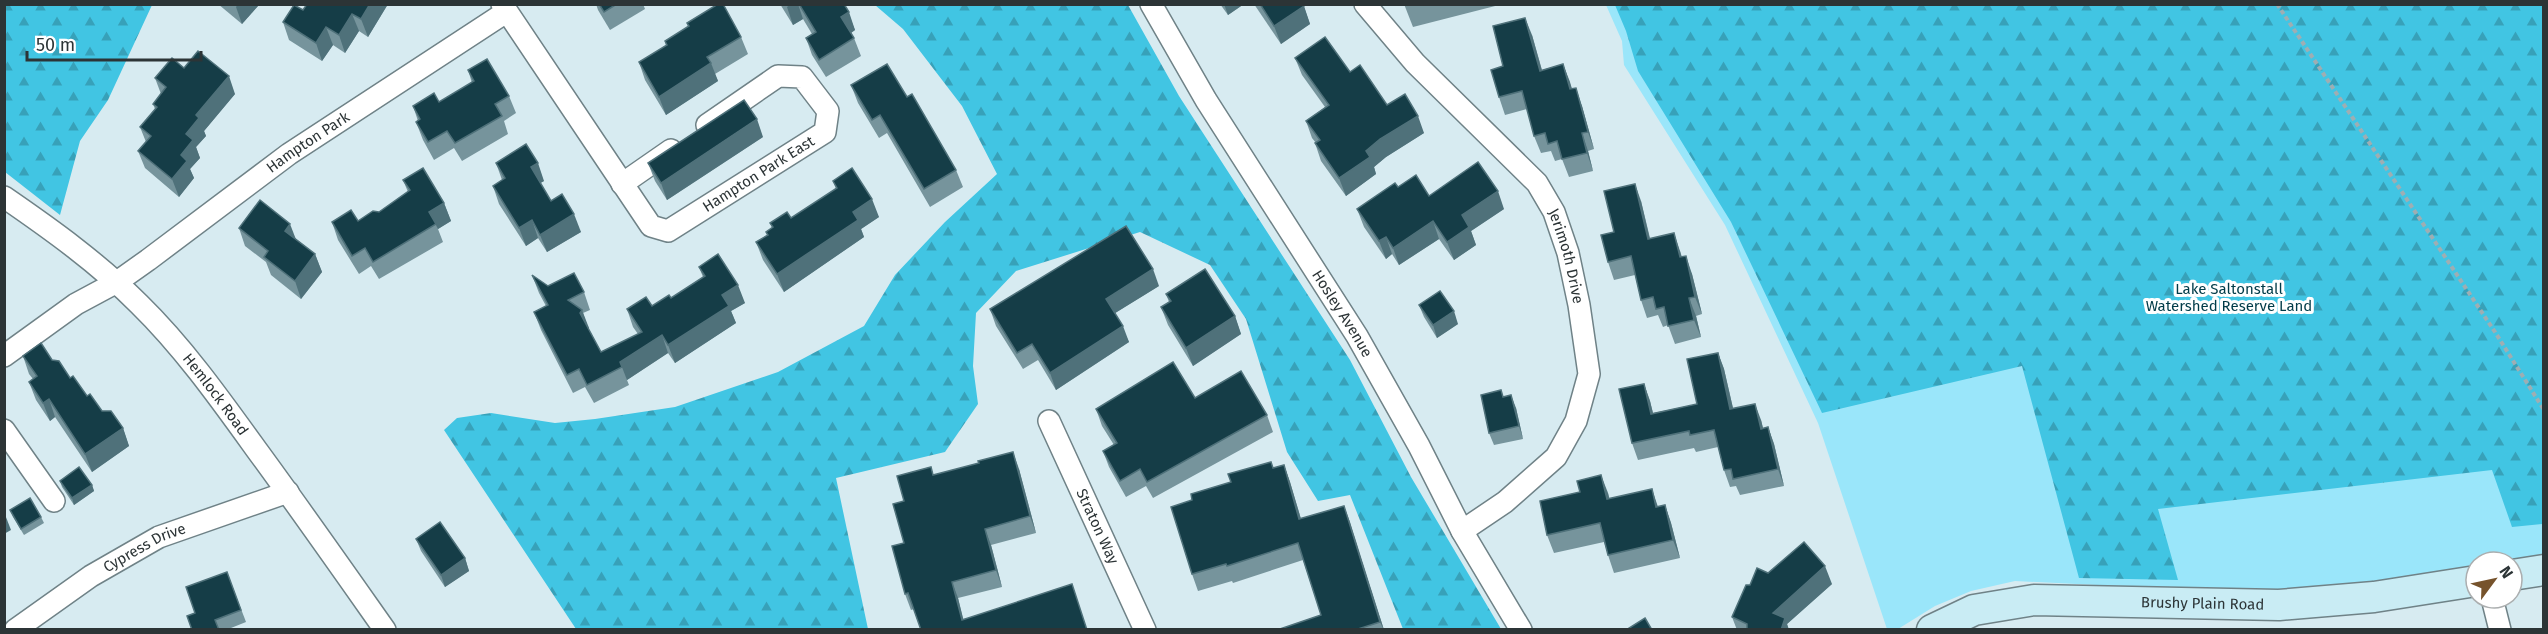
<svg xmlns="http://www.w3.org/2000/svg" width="2548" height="634" font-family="'Fira Sans',sans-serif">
<defs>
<pattern id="forest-firs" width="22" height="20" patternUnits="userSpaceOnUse" patternTransform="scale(1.5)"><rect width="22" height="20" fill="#41c5e3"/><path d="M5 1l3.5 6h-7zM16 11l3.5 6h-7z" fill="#37a1b9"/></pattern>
</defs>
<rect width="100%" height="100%" fill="#d7ebf1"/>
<!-- green -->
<polygon fill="#9ae6fa" points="1606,5 2543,5 2543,555 2502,562 2476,562 2476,566 2382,581 2293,590 2196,590 2015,581 1971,591 1935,606 1898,629 1887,629 1818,423 1725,225 1624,65 1622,41"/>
<!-- forest -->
<g fill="url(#forest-firs)">
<polygon points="4,5 152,5 108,100 80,141 60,215 5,172"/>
<polygon points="875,5 1128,5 1179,96 1350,360 1411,477 1501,629 1403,629 1350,495 1318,501 1287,452 1246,319 1210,265 1140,232 1016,271 976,313 973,366 978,404 945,452 836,478 868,629 576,629 444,430 457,418 491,413 555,423 595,419 675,407 778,372 864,326 895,275 945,222 997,174 962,106 903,29"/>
<polygon points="1615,5 2543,5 2543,524 2512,527 2492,470 2158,509 2178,580 2079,578 2022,366 1822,413 1731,222 1638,71 1626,31"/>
</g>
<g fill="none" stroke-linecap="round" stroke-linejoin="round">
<defs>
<g id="street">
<path id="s1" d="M 502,4 L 651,226 L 668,231 L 825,132 L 828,111 L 802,77 L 778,76 L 707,125"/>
<path id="s2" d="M 1151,4 L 1206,100 L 1357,336 L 1419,446 L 1462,531 L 1521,630"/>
<path id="s3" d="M 1365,4 L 1415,63 L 1537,183 L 1554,212 L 1568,253 L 1579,305 L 1589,374 L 1576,421 L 1556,457 L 1505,502 L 1462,531"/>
<polyline points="622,184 671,150"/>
<path id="s4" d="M 4,197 C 52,230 98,263 139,304 C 183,347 220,399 256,449 C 300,509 342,569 385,630"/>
<path id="s5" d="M 4,356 L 76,304 L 117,282 L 148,260 L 289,154 L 506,12"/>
<path id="s6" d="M 1049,421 L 1145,630"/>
<polyline points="4,430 54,501"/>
<polyline points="2492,598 2500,630"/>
<path id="s7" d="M 15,630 L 91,576 L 159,537 L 288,492"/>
</g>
<g id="secondary">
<polyline points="2512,575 2544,570"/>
<path id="s8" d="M 1932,630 L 1974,610 L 2034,600 L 2279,605 L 2374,597 L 2476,581"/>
</g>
</defs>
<!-- street casing -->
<use href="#street" stroke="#6f8287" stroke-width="24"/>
<!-- secondary casing -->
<use href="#secondary" stroke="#6f8287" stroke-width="33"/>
<!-- path -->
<polyline stroke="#9eaeb3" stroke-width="4" stroke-dasharray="4.5 3" stroke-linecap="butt" points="2277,4 2495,332 2544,410"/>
<!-- street -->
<use href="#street" stroke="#fff" stroke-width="21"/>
<!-- secondary -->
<use href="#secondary" stroke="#c9ecf4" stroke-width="30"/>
</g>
<!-- wall -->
<g fill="#76949c">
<polygon points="218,4 257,4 258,6 242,24"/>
<polygon points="388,4 368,37 359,31 345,53 333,45 322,61 289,40 283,22 303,10"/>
<polygon points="596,4 643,4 645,9 610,30 598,10"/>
<polygon points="780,4 844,4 855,30 851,33 854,38 861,56 826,77 812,55 806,38 812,34 803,19 793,25"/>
<polygon points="1220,4 1244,4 1228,15"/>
<polygon points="1254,4 1303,4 1310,24 1281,44"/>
<polygon points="1404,4 1503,4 1413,27"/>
<polygon points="687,23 741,37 748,54 715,74 718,81 666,115 645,80 639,62 666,46 665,41 688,27"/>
<polygon points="1532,35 1542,70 1563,64 1572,89 1582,106 1594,149 1588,151 1593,171 1569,177 1562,159 1555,161 1551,151 1541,153 1534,136 1527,109 1505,115 1499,97 1503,66"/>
<polygon points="1295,58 1350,72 1387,105 1424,133 1386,157 1374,167 1376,174 1346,196 1321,161 1315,143 1316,143 1312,138 1306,121 1325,107 1302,75"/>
<polygon points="184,68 235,94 204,131 206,136 196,147 200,158 190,169 194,178 179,197 145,168 138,151 146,142 140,127 155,109 153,104 161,94 155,78"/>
<polygon points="468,70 509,96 516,113 504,121 508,134 462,161 454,148 434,160 423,140 416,122 418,121 413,106 439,102 472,83"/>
<polygon points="851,85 907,97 956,170 963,187 930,207 887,133 879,138 858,103"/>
<polygon points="763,137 667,200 655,181 648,163"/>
<polygon points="496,163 544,181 540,183 551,201 581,232 547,252 538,238 526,246 499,204 493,186 502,180"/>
<polygon points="403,180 444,203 451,221 438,229 443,242 379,279 371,266 359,274 338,240 332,222 358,221 379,212 408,192"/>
<polygon points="833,181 879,217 861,229 864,237 784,292 763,260 756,242 767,235 766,232 772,228 770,223 791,218 836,189"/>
<polygon points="1398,187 1429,196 1504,209 1471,231 1476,245 1454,260 1439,239 1399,265 1392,254 1386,259 1364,227 1357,209"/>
<polygon points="1641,201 1650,238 1680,251 1682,257 1692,274 1702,314 1696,316 1701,337 1675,344 1668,325 1663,327 1658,315 1647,318 1641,300 1635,275 1614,280 1608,262 1614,232"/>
<polygon points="239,228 296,239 315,254 322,272 301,299 271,275 266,262 245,246"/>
<polygon points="699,267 745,303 731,311 736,323 675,363 668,353 627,380 629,385 594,403 585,387 573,393 541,330 534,312 546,306 539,293 532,275 548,286 584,292 590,310 583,313 588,328 601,352 638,334 633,327 627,309 652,306 671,298 703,277"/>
<polygon points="1159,286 1115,313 1129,342 1056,390 1038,360 1023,369 996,326 990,309"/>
<polygon points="1166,294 1235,316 1241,334 1193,366 1168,325 1161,307 1169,302"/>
<polygon points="1419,305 1458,324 1437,338 1424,317"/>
<polygon points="1718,353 1724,369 1733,408 1761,420 1763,428 1768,427 1774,444 1784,486 1740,495 1736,486 1730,487 1724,470 1718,447 1696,452 1694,448 1638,460 1632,443 1644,384 1650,401 1653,413 1697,404"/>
<polygon points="23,356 52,360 102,411 123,428 129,446 92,472 55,417 50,421 36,400 29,382 33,379 29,374"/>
<polygon points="1504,397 1516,408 1523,439 1494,445 1489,433"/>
<polygon points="1195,398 1267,415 1273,432 1153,498 1146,486 1126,497 1109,467 1103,451 1114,445 1102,426 1096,409"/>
<polygon points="1284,465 1290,482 1301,519 1344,506 1384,630 1277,630 1321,615 1303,560 1233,583 1232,581 1198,591 1192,574 1192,500 1273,468"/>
<polygon points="931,467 933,475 1019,469 1036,533 991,545 1002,587 958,598 963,619 1078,600 921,630 914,609 911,610 905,594 904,501"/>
<polygon points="60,481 92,485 94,491 74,505 62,487"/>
<polygon points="1608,493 1609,499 1658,507 1665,505 1671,523 1680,558 1614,573 1608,555 1604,542 1554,553 1547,535"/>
<polygon points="10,510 41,517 44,523 24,535 13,517"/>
<polygon points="416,539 465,558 469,571 445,587 421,551"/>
<polygon points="227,572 246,622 226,630 192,630 195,613"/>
<polygon points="1768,573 1832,584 1787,624 1789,630 1737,630 1732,617 1750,585"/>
</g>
<!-- shaded-wall -->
<g fill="#4f717a">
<polygon points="238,4 257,4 258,6 242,24 236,7"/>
<polygon points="370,4 388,4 368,37 361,19"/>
<polygon points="791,4 798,4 803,19 793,25 787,7"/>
<polygon points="1224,4 1244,4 1228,15"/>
<polygon points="1304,6 1310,24 1281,44 1274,26"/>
<polygon points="849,12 855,30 848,35 841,17"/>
<polygon points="352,14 359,31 345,53 339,35"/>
<polygon points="1525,18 1532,35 1547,89 1540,71"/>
<polygon points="326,27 333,45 322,61 316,43"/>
<polygon points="711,63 718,81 666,115 659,97"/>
<polygon points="1563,64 1570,82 1577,107 1570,89"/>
<polygon points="229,76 235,94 204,131 206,136 196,147 200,158 190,169 194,178 179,197 172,179 181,155 186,134 196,115"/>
<polygon points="1576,88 1582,106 1594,149 1588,132"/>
<polygon points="1418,116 1424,133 1386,157 1374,167 1376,174 1346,196 1339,178 1366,151 1380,139"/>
<polygon points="757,119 763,137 667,200 661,183"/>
<polygon points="1582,133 1588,151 1593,171 1587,153"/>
<polygon points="538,163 544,181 537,185 531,167"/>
<polygon points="1635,184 1641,201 1654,257 1648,239"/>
<polygon points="1498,191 1504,209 1471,231 1476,245 1454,260 1447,242 1462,215"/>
<polygon points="872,199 879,217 861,229 864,237 784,292 777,274 853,212"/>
<polygon points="444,203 451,221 438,229 429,212"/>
<polygon points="574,214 581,232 547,252 540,235"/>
<polygon points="532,220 538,238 526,246 519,228"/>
<polygon points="1433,221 1439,239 1399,265 1393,248"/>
<polygon points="290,224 297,242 285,231"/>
<polygon points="1674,233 1680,251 1686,275 1680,257"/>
<polygon points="1386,237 1392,254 1386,259 1379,241"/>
<polygon points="315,254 322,272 301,299 295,281"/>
<polygon points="1686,256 1692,274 1702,314 1695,297"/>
<polygon points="1153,269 1159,286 1112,315 1106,299"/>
<polygon points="738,285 745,303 731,311 736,323 675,363 668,345 722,295"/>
<polygon points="1689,298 1696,316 1701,337 1694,320"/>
<polygon points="582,310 589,328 587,331 580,313"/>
<polygon points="1454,311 1458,324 1437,338 1433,325"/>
<polygon points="1235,316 1241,334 1193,366 1186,348"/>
<polygon points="1123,326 1129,342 1056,390 1050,373"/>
<polygon points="662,335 668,353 627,380 620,362"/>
<polygon points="1718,353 1724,369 1737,426 1730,409"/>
<polygon points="1644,384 1650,401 1657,430 1651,414"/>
<polygon points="1511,395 1516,408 1523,439 1519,426"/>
<polygon points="49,399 55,417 50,421 43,403"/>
<polygon points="1755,404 1761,420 1767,445 1761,429"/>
<polygon points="1768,427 1774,444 1784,486 1778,469"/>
<polygon points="123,428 129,446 92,472 85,454"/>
<polygon points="1013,452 1019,469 1036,533 1030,516"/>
<polygon points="1284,465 1290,482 1306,536 1299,519"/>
<polygon points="1601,475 1608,493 1614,517 1607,499"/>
<polygon points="92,485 94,491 74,505 72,498"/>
<polygon points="1652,489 1658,507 1656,507"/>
<polygon points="1665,505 1671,523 1680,558 1673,540"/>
<polygon points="1344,506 1350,522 1384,630 1380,622"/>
<polygon points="4,512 11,530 4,534"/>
<polygon points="985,529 991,545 1002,587 996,570"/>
<polygon points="465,558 469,571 445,587 441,575"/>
<polygon points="1825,566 1832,584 1787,624 1789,630 1779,630 1773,613"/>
<polygon points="952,582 958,598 966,630 962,620"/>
</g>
<!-- building -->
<g fill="#153d47" stroke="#4f717a" stroke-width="1.5">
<polygon points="307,4 370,4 361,19 352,14 339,35 326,27 316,43 283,22 294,5 303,10"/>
<polygon points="599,4 617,4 604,12"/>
<polygon points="718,4 723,4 741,37 707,57 711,63 659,97 639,62 667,45 665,41 689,26 687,23"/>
<polygon points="799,4 844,4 849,12 841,17 854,38 819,60 806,38 816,32"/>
<polygon points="1260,4 1303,4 1304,6 1274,26"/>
<polygon points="1525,18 1540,71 1563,64 1570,89 1576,88 1588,132 1582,133 1587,153 1562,159 1557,141 1548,144 1545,133 1534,136 1522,91 1499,97 1491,70 1503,66 1493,26"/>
<polygon points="1325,37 1350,72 1360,65 1387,105 1405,94 1418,116 1380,139 1366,151 1370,157 1339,178 1315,143 1320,140 1306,121 1329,105 1295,58"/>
<polygon points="198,51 229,76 196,115 199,118 186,134 193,140 181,155 187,161 172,179 138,151 151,136 140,127 157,107 153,104 166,87 155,78 172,58 184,68"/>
<polygon points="487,59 509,96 495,104 502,116 455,143 447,131 428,142 416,122 420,119 413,106 434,93 439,102 474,81 468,70"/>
<polygon points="887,64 907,97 912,94 956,170 924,189 880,115 872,120 851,85"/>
<polygon points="744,100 757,119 661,183 648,163"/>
<polygon points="526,144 538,163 531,167 551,201 562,194 574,214 540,235 532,220 519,228 493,186 505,178 496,163"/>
<polygon points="1478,162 1498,191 1462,215 1469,227 1447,242 1433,221 1393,248 1386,237 1379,241 1357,209 1395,183 1398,187 1416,175 1429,196"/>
<polygon points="423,168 444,203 429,212 436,224 373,262 365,248 352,256 332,222 351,210 358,221 373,211 379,212 410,190 403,180"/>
<polygon points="852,168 872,199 853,212 858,220 777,274 756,242 768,235 766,232 773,227 770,223 787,212 791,218 837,188 833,181"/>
<polygon points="1635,184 1648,239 1674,233 1680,257 1686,256 1695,297 1689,298 1694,320 1668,326 1664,307 1656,309 1653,297 1641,300 1631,256 1608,262 1601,235 1614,232 1604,191"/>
<polygon points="260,200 290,224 285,231 315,254 295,281 264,257 268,251 239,228"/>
<polygon points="1126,226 1153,269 1106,299 1123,326 1050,373 1032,344 1017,353 990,309"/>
<polygon points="718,254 738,285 722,295 729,306 668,345 662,335 620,362 622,367 587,385 579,369 567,375 534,312 548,305 532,275 548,286 574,273 584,292 568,300 582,310 580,313 601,352 642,332 627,309 646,297 652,306 669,295 671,298 705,276 699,267"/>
<polygon points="1205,269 1235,316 1186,348 1161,307 1171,301 1166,294"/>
<polygon points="1440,291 1454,311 1433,325 1419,305"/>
<polygon points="41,343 52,360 59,361 70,378 73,376 87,396 90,394 102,411 111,411 123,428 85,454 49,399 43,403 29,382 37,376 23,356"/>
<polygon points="1718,353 1730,409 1755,404 1761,429 1768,427 1778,469 1733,479 1731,469 1724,470 1714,430 1690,435 1689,431 1632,443 1619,389 1644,384 1651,414 1697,404 1687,359"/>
<polygon points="1173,362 1195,398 1241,371 1267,415 1147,482 1140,469 1120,481 1103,451 1117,443 1096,409"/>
<polygon points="1501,390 1503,397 1511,395 1519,426 1489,433 1481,395"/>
<polygon points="1013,452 1030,516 985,529 996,570 952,582 962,620 1072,584 1087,630 921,630 908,593 905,594 892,546 904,543 893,504 904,501 897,476 931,467 933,475 979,463 978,461"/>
<polygon points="1271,462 1273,468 1284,465 1299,519 1344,506 1380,622 1355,630 1277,630 1321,615 1298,543 1227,566 1226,564 1192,574 1171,507 1192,500 1191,494 1231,482 1228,474"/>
<polygon points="79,467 92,485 72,498 60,481"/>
<polygon points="1601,475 1607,499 1652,489 1656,507 1665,505 1673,540 1608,555 1600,523 1547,535 1540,501 1580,492 1577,481"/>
<polygon points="30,498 41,517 21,529 10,510"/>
<polygon points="440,522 465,558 441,575 416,539"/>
<polygon points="1804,542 1825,566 1773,613 1785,618 1781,630 1747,630 1747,624 1732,617 1746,585 1750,585 1757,568 1768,573"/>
<polygon points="227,572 241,610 215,620 219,630 192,630 187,616 195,613 186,587"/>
<polygon points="1645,618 1652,630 1626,630"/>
</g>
<g text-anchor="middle" stroke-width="6" stroke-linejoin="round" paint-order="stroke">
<!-- street labels -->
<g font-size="15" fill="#2c3436" stroke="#fff">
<text dy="5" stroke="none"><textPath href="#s5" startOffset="372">Hampton Park</textPath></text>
<text dy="5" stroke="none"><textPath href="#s1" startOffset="392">Hampton Park East</textPath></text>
<text dy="5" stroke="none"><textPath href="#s3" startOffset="328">Jerimoth Drive</textPath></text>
<text dy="5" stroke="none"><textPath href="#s2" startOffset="364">Hosley Avenue</textPath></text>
<text dy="5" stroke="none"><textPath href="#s4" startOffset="291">Hemlock Road</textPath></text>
<text dy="5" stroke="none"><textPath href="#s6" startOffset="116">Straton Way</textPath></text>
<text dy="5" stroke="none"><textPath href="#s7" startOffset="154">Cypress Drive</textPath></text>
<text dy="5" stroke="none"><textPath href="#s8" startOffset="276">Brushy Plain Road</textPath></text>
</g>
<!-- park labels -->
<g font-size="15" fill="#003b48" stroke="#fff">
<text x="2229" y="294">Lake Saltonstall<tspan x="2229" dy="17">Watershed Reserve Land</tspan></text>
</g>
</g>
<!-- border -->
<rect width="2548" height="634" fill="none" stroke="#2c3436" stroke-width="12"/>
<!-- north arrow -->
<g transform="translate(2494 580) rotate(57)"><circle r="28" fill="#ffffff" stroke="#abaeaf" stroke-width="1.5"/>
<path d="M0-4.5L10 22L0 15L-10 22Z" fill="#76532c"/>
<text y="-9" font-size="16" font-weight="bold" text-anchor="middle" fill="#2c3436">N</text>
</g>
<!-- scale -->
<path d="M27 51v9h174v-9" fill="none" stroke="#2c3436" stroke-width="3"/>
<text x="36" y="51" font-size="18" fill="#2c3436" stroke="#ffffff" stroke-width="4.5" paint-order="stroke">50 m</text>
</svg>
